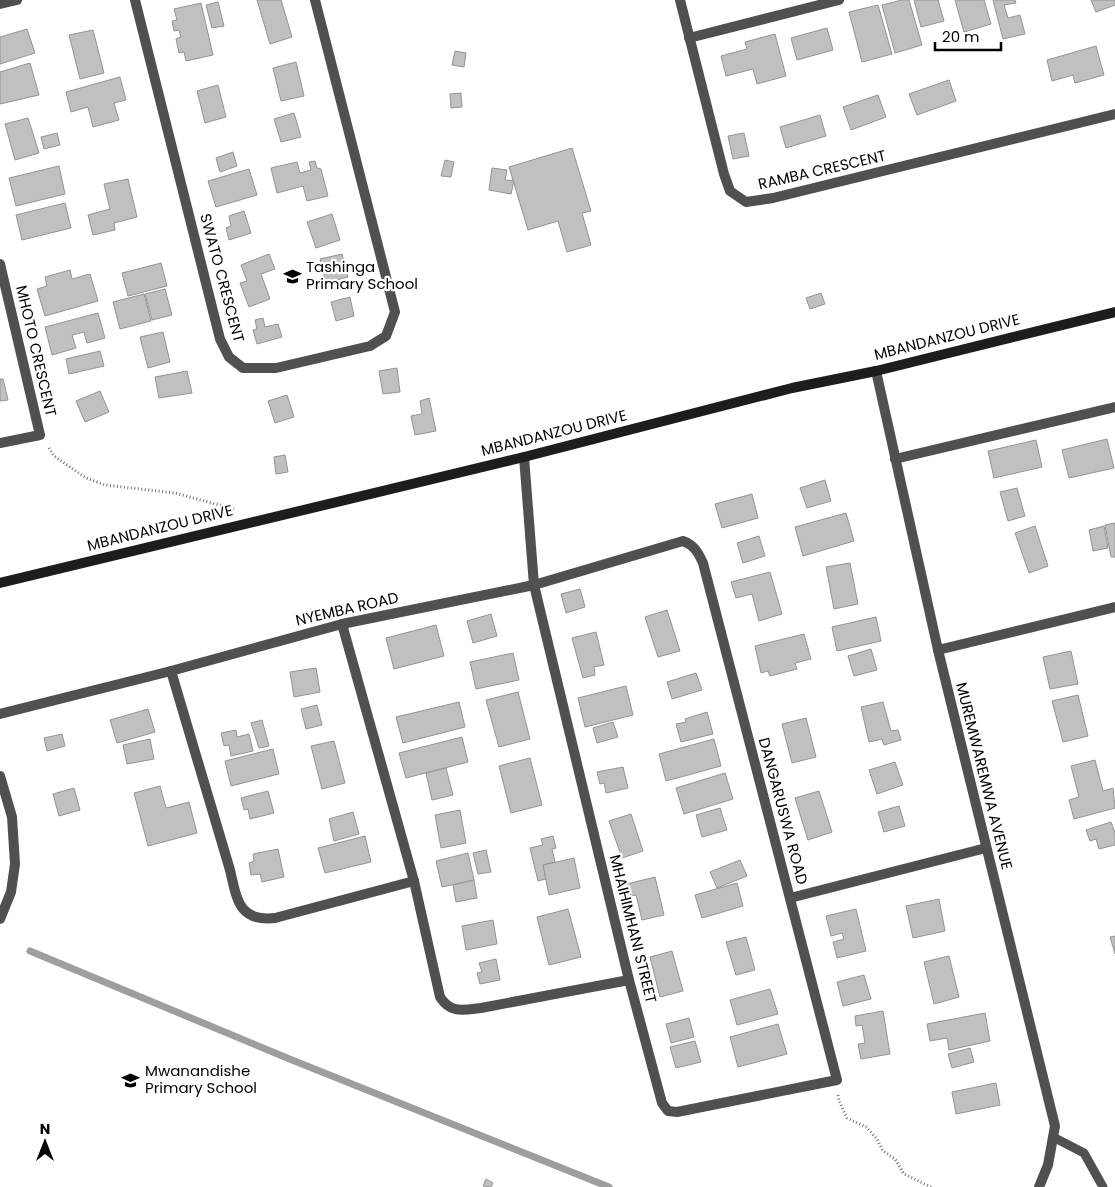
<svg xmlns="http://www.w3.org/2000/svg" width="1115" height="1187" font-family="Poppins,sans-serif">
<rect width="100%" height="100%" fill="#fff"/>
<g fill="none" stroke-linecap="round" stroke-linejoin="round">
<!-- stream -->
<polyline stroke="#9e9e9e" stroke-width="7" points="30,951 292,1060 609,1187"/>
</g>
<!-- building -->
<g fill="#c0c0c0" stroke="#949494">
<polygon points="257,0 281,0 292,37 270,44"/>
<polygon points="902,0 909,0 922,45 895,53 882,5"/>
<polygon points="914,0 938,0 944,21 921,27"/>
<polygon points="955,0 984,0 991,24 964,32"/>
<polygon points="993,0 1015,0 1016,3 1004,5 1008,18 1020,15 1025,34 1003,39"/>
<polygon points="1091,0 1115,0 1115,5 1096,12"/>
<polygon points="218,2 224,26 212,28 206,5"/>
<polygon points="201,3 213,55 186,61 184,52 179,53 176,39 181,37 179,30 174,31 172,21 177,20 174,9"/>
<polygon points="878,5 892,54 862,62 849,12"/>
<polygon points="827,28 833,50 797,60 791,38"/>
<polygon points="27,29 35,53 0,64 0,37"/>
<polygon points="93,30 104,73 80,79 69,35"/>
<polygon points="775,34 786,76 757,84 753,69 726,76 721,56 747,49 745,42"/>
<polygon points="1096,46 1104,75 1075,83 1073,75 1052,81 1047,60"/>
<polygon points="455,51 466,53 464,67 452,65"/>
<polygon points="296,62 304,96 281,101 273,68"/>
<polygon points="30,63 39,95 0,104 0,72"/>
<polygon points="120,77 126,100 114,103 119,120 93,127 88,107 71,112 66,92"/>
<polygon points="949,80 956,101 917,115 909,94"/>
<polygon points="218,85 226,117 205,123 197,91"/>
<polygon points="461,93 462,107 451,108 450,94"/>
<polygon points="878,95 886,117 851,130 843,107"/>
<polygon points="294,113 301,137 281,142 274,119"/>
<polygon points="820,115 826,136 786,148 780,127"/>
<polygon points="28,118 39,153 15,160 5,124"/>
<polygon points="57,133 60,145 44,149 41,137"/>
<polygon points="744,133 749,156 733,159 728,136"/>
<polygon points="572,148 591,211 582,213 591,245 567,252 558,221 528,230 509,167"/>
<polygon points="233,152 237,166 220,172 216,158"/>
<polygon points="445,160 454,162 451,177 441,176"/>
<polygon points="315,161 317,168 321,169 328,196 307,201 303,186 277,193 271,168 297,162 300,173 311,170 309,162"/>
<polygon points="59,166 65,194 16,206 9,178"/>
<polygon points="492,168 507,170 505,180 514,181 511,194 489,190"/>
<polygon points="249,169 257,195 216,207 208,181"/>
<polygon points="128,179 137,217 114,223 115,230 93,235 88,215 110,209 104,184"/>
<polygon points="65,203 71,228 22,240 16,215"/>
<polygon points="244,211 251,233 229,240 226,228 231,226 229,216"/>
<polygon points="332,214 340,240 316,248 307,222"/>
<polygon points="269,254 275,269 261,274 270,299 249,307 240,283 247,281 241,265"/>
<polygon points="342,254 348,277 326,283 320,259"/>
<polygon points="161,263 167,286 128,296 122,273"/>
<polygon points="70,270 72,279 90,274 98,301 45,316 37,289 47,286 45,277"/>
<polygon points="165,289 172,315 152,320 145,294"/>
<polygon points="821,293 825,304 810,309 806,298"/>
<polygon points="144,294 151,321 120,329 113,302"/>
<polygon points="350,297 354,316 336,321 331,302"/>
<polygon points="98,313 105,338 87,343 84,332 72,335 76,348 52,355 45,327"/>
<polygon points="263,318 265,327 278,324 282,337 257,344 253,330 257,329 255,320"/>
<polygon points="163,332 170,362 148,368 140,337"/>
<polygon points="100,351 104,366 69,374 66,359"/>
<polygon points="397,368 400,392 383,394 379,371"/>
<polygon points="187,371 192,393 159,398 155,377"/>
<polygon points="0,379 3,379 8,400 0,401"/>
<polygon points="100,391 109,412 85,422 76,401"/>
<polygon points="287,395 294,417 275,423 268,401"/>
<polygon points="429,398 436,431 415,435 411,416 422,414 420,401"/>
<polygon points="1107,439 1114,468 1069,478 1062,450"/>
<polygon points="1036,440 1042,467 994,478 988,451"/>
<polygon points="285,455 288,472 276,474 274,457"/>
<polygon points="825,480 831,501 807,508 800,488"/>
<polygon points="1017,488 1025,516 1008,521 1000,492"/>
<polygon points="752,494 758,518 722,528 715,504"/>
<polygon points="846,513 854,541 803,556 795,527"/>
<polygon points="1115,523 1115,557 1111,557 1105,525"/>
<polygon points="1035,526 1048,566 1029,573 1015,533"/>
<polygon points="1104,526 1108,548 1093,551 1089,530"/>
<polygon points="759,536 765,556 743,563 737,543"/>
<polygon points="850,563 858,604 834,609 826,567"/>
<polygon points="770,572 782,614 759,621 752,594 736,598 731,582"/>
<polygon points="580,589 585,607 566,613 561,594"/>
<polygon points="667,610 680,651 658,657 645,617"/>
<polygon points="491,614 497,636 473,643 467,621"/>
<polygon points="876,617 881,641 837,651 832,627"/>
<polygon points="436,625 444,656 394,669 386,638"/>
<polygon points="596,632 604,665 594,667 595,675 583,678 572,638"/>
<polygon points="804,634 811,659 795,663 797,669 770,676 768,671 761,673 755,646"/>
<polygon points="871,649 877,670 854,676 848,656"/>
<polygon points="1071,651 1078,684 1050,689 1043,657"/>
<polygon points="513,653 519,680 476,689 470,662"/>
<polygon points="316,668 320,692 294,697 290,672"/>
<polygon points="696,673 702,690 672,699 667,682"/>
<polygon points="626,686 633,715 585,727 578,698"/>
<polygon points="518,692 530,739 499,747 486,700"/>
<polygon points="1078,695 1088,736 1063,742 1052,701"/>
<polygon points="459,702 465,727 403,743 396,717"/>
<polygon points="883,702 891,731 898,730 901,740 884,745 882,739 869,742 861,707"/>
<polygon points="317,705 322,725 306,729 301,709"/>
<polygon points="148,709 155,732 117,743 110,720"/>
<polygon points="707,712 713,734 681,742 676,724 686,722 685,719"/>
<polygon points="806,718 816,757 792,763 782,724"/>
<polygon points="262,720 269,746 259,748 251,723"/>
<polygon points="613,722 618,737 597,743 593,728"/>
<polygon points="236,730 237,737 249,734 253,751 231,756 229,745 224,746 221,733"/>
<polygon points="62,734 65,746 47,751 44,738"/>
<polygon points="462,737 468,762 406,778 399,753"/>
<polygon points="150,739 154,759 127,764 123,745"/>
<polygon points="714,739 721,766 666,781 659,754"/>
<polygon points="334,741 345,783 322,789 311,746"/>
<polygon points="273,749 279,774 231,786 225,761"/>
<polygon points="530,758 542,805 511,813 499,766"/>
<polygon points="1095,760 1103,791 1113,788 1115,808 1074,819 1069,800 1079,797 1071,766"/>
<polygon points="895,762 903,785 877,794 869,770"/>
<polygon points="623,767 628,788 606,793 604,783 600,784 597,772"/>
<polygon points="446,768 453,795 432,800 426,773"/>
<polygon points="725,773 733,799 684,814 676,788"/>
<polygon points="160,786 166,808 189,802 197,833 148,846 134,793"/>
<polygon points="74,788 80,810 59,816 53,794"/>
<polygon points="268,791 274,813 250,819 248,809 244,810 241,798"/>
<polygon points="819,791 832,832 808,840 795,798"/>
<polygon points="899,806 905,826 884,832 878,812"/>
<polygon points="720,808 727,830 702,837 696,815"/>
<polygon points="460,810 466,843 441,848 435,815"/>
<polygon points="353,812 359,834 334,841 329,819"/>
<polygon points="631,814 643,851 622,858 609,821"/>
<polygon points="1111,822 1115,833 1115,845 1099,849 1096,839 1090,841 1086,830"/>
<polygon points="365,836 371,862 325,873 318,848"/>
<polygon points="553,836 556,848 552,849 555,862 543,865 546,879 538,881 530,848 543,845 541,839"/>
<polygon points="278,849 284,877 262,882 260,874 251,875 249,863 254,861 253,854"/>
<polygon points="486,850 491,872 478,874 473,853"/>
<polygon points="468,853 474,880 442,887 436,861"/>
<polygon points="574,858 580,888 549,895 543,865"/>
<polygon points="740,860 747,876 717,888 710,872"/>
<polygon points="655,877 664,915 642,920 636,895 631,896 627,884"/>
<polygon points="474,880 477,898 456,902 453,885"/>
<polygon points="737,883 743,906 702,918 695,895"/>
<polygon points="939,899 945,931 913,938 906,906"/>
<polygon points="568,909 581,957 549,965 537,917"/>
<polygon points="856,909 866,951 837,958 833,942 844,939 842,933 831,936 826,916"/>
<polygon points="493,920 497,944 466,950 462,926"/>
<polygon points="1115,936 1115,954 1110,937"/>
<polygon points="746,937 755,970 736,975 726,942"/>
<polygon points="672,951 683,991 660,997 650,957"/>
<polygon points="949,956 959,997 934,1004 924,962"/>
<polygon points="496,959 500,980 480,984 477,973 482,972 479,963"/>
<polygon points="864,975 871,999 843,1006 837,982"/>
<polygon points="770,989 778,1014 737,1025 730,1000"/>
<polygon points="883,1011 890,1054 861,1059 858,1044 865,1043 862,1025 856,1026 855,1016"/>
<polygon points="985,1013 990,1041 949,1050 947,1038 930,1041 927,1024"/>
<polygon points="689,1018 694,1037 671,1043 666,1024"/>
<polygon points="778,1024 787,1054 738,1067 730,1037"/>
<polygon points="695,1041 701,1062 676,1068 670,1047"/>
<polygon points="970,1048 974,1062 952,1068 948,1054"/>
<polygon points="996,1083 1000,1105 956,1114 952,1092"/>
<polygon points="486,1179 493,1183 491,1187 483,1186"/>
</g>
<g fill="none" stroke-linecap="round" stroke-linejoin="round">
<!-- path -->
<g stroke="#727272" stroke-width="3" stroke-dasharray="1 2.5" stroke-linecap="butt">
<polyline points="49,448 54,456 86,478 105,485 175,493 234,509"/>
<polyline points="838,1095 839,1101 847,1118 866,1127 877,1139 883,1151 895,1159 904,1174 931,1187"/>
</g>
<!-- lane -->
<polyline stroke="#505050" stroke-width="9" points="1053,1137 1084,1153 1103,1187"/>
<!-- street -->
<g stroke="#505050" stroke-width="10">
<polyline points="135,0 220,339 229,357 243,368 276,368 370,346 386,336 395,312 315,0"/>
<polyline points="680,0 724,174 730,191 746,202 773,198 1115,114"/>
<polyline points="0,4 17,0"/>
<polyline points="689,38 839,0"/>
<polyline points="0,264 40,435 0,443"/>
<polyline points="876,371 938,650 1055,1126 1048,1165 1039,1187"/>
<polyline points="895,459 1115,407"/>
<path d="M 342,624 L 414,881 L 440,997 C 451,1014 463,1010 481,1008 L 629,980"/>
<polyline points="938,650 1115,607"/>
<path d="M 171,671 L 230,870 C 237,900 239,922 275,918 L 414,881"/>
<path d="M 0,714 L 171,671 L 342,624 L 534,585 L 683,541 C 694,545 698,552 703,563 L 837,1080 L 677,1112 L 668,1111 L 662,1103 L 629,980 L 534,585 L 524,457"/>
<polyline points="0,776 12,817 15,864 11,892 0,919"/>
<polyline points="790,898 986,848"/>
</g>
<!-- secondary -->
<polyline stroke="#1d1d1d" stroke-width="10" points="0,583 524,457 792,388 876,371 1115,312"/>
</g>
<!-- icons -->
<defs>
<symbol id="school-bare" viewBox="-9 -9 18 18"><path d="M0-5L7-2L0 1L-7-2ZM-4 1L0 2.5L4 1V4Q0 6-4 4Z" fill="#000" stroke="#fff" stroke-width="2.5" paint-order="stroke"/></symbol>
</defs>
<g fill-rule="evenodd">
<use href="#school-bare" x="280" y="264" width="25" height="25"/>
<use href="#school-bare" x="118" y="1068" width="25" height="25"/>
</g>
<g text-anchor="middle" stroke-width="4.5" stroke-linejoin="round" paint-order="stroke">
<!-- street labels -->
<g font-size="15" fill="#000" stroke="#fff">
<text transform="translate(822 170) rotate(-13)" y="5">RAMBA CRESCENT</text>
<text transform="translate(222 278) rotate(75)" y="5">SWATO CRESCENT</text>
<text transform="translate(947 337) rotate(-14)" y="5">MBANDANZOU DRIVE</text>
<text transform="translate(36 351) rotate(77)" y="5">MHOTO CRESCENT</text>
<text transform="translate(554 433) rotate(-14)" y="5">MBANDANZOU DRIVE</text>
<text transform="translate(160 528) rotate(-14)" y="5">MBANDANZOU DRIVE</text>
<text transform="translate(347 609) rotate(-13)" y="5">NYEMBA ROAD</text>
<text transform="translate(984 776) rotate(76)" y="5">MUREMWAREMWA AVENUE</text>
<text transform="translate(783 811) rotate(75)" y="5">DANGARUSWA ROAD</text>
<text transform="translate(633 929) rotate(76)" y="5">MHAIHIMHANI STREET</text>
</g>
<!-- poi labels -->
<g font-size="15" fill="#000" stroke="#fff" text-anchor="start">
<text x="306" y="272">Tashinga<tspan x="306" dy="17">Primary School</tspan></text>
<text x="145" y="1076">Mwanandishe<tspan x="145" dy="17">Primary School</tspan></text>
</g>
</g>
<!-- north arrow -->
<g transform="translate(45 1142)" stroke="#ffffff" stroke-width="4" paint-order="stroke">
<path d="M0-4L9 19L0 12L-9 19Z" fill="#000000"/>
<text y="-8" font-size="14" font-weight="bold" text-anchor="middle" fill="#000000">N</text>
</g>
<!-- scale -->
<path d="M935 42v8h66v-8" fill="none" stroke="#000000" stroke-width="2.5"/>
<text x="942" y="42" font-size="15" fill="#000000" stroke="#ffffff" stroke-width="4" paint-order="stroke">20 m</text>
</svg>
